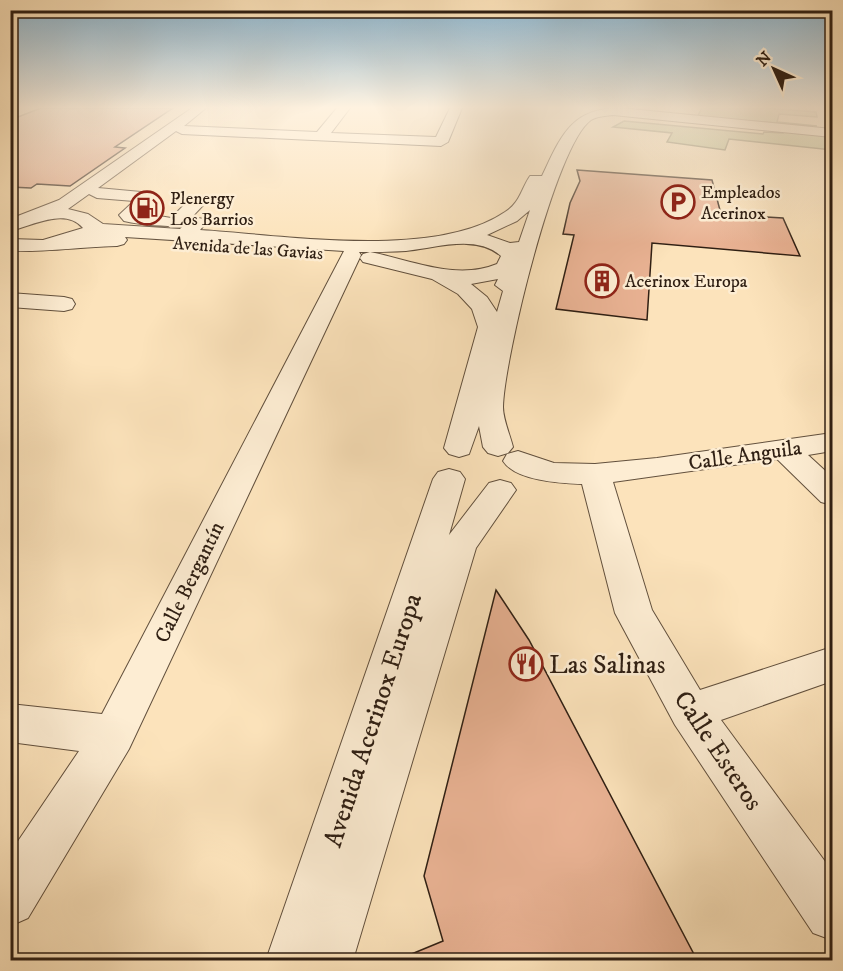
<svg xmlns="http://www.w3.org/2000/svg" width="843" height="971" font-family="'IM FELL DW Pica',serif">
<rect width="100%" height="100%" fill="#fce3bb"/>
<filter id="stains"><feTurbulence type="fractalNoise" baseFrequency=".00333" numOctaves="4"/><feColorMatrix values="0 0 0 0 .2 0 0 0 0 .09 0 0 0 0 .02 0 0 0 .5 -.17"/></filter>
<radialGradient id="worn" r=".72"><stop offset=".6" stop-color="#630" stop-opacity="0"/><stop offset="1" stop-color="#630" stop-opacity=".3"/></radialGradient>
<!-- green -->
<g fill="#bec490" stroke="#767252" stroke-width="1.5">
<polygon points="702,108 766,108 816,112 817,117 779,114 777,122 817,126 697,117"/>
<polygon points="624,121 763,134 764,132 783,133 783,130 832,136 832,150 729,139 725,150 667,142 672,133 613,127"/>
</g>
<!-- building -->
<g fill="#e9b293" stroke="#2f1f13" stroke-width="1.5">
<polygon points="41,108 173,108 115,147 125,148 70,186 37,184 31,188 10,187 10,120"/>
<polygon points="577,170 712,180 721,214 783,218 800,256 652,243 647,320 556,309 574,235 563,234 570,203 580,181"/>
<polygon points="496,590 529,640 697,960 397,960 443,941 424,876"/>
</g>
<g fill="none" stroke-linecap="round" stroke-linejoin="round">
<defs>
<g id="minor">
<path d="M 192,108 L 206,108 L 184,126 L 317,132 L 337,108 L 350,108 L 331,133 L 436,137 L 450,108 L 462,108 L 448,142 L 441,146 L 182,134 L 176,131 L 98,188 L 152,193 L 157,199 L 142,213 L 171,218 L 193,196 L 205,196 L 208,200 L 192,217 L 204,219 L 206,223 L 200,230 C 283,235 435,260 505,212 C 520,203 521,189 530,176 L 542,176 C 561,136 571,108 620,108 L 832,129 L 832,137 L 613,115 C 606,116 597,116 591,120 C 555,145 504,360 503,407 C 503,419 510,435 513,447 L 508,453 L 498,456 L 488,453 L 483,447 L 479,426 L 469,454 L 459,457 L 449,454 L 444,448 L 478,327 L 472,309 L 458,294 L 432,279 L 363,262 L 360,258 L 363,254 L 370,252 C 411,260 456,281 497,264 L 501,256 C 476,234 436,248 406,251 C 390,252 374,252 359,252 L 361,255 L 129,749 L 28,918 L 10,926 L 10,853 L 79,751 L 10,742 L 10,704 L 102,714 L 344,251 L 125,237 L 127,240 L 124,244 L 117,246 C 81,247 46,252 10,251 L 10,239 L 43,240 L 83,228 C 65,207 32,226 10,231 L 10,219 L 59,200 ZM 89,194 L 97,198 L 134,201 L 119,215 L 124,221 C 143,226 164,225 182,227 L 180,229 L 103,224 L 88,214 L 68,209 ZM 530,210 L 519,242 L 510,243 L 487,235 L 517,221 ZM 498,279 L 495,285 L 503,291 L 497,312 L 487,297 L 471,284 Z"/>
<polygon points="10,293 64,297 72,299 75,304 72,309 64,311 10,307"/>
<path d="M 832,433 L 832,451 L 808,455 L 832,477 L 832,505 L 821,502 L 777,459 L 613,482 L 652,610 L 700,690 L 832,647 L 832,681 L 721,720 L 832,871 L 832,940 L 813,933 L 675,725 L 615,613 L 582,484 C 560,483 516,481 503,461 L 507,454 L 518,451 L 554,463 L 595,464 L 657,458 Z"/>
<polygon points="449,469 460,472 465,479 449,535 489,483 500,480 511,483 516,490 476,548 353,960 266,960 433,479 438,472"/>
</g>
</defs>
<!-- minor casing -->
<use href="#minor" stroke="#62503d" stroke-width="2"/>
<!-- minor -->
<use href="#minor" fill="#fdedd3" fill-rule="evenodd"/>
</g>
<!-- sky -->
<linearGradient id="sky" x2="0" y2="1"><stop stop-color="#8bb8d5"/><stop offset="0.44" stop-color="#fef2e0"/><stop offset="1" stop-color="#fef2e0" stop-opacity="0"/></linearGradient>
<rect width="843" height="244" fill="url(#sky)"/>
<!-- icons -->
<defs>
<symbol id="parking-ring" viewBox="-11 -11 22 22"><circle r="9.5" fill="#fdedd3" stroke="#8f2418" stroke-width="1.5"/><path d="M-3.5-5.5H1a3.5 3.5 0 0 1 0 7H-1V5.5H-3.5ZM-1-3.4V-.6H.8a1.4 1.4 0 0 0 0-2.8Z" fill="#8f2418"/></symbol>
<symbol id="fuel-ring" viewBox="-11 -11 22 22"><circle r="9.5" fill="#fdedd3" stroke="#8f2418" stroke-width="1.5"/><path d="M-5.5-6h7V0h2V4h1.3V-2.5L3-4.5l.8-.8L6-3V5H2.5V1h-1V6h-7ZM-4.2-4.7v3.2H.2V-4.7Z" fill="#8f2418"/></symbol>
<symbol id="building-ring" viewBox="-11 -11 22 22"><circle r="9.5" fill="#fdedd3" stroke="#8f2418" stroke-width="1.5"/><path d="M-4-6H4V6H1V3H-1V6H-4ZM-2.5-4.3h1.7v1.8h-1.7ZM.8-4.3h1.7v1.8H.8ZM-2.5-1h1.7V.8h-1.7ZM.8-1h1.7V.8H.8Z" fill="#8f2418"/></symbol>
<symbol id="restaurant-ring" viewBox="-11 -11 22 22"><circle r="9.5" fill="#fdedd3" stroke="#8f2418" stroke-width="1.5"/><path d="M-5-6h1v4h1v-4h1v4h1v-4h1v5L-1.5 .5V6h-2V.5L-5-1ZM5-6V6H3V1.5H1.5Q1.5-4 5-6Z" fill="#8f2418"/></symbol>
</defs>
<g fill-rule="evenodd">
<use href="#parking-ring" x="659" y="183" width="38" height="38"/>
<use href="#fuel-ring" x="128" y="189" width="38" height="38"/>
<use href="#building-ring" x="583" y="262" width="38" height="38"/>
<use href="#restaurant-ring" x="507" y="645" width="38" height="38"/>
</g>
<g text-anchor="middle" stroke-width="5" stroke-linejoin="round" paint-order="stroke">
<!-- far-poi labels -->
<g font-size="18" fill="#2f1f13" stroke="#fdedd3" text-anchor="start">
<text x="701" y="198">Empleados<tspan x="701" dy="21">Acerinox</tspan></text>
<text x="170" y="204">Plenergy<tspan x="170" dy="21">Los Barrios</tspan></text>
<text x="625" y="287">Acerinox Europa</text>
</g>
<!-- far-street labels -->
<g font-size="18" fill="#2f1f13" stroke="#fdedd3">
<text transform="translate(248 248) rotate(4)" y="6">Avenida de las Gavias</text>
</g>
<!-- street labels -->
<g font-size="21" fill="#2f1f13" stroke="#fdedd3">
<text transform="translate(745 455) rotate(-8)" y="7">Calle Anguila</text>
<text transform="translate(189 582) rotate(-64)" y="7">Calle Bergantín</text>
</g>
<!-- near-poi labels -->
<g font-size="26" fill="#2f1f13" stroke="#fdedd3" text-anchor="start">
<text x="549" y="673">Las Salinas</text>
</g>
<!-- near-street labels -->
<g font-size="26" fill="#2f1f13" stroke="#fdedd3">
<text transform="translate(372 720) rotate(-72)" y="9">Avenida Acerinox Europa</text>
<text transform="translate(719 750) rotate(56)" y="9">Calle Esteros</text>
</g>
</g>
<!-- margin -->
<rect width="843" height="971" fill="none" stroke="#fce3bb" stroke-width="36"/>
<rect x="12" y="12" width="819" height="947" fill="none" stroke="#2f1f13" stroke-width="3"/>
<rect x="18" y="18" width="807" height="935" fill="none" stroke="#2f1f13" stroke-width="1.5"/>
<!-- north arrow -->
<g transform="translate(774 69) rotate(315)" stroke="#fdedd3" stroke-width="4.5" paint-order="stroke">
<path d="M0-4.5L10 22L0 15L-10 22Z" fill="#2f1f13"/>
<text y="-9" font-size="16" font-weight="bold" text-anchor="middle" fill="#2f1f13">N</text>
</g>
<rect width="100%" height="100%" filter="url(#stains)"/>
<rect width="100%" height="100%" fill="url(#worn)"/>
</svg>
